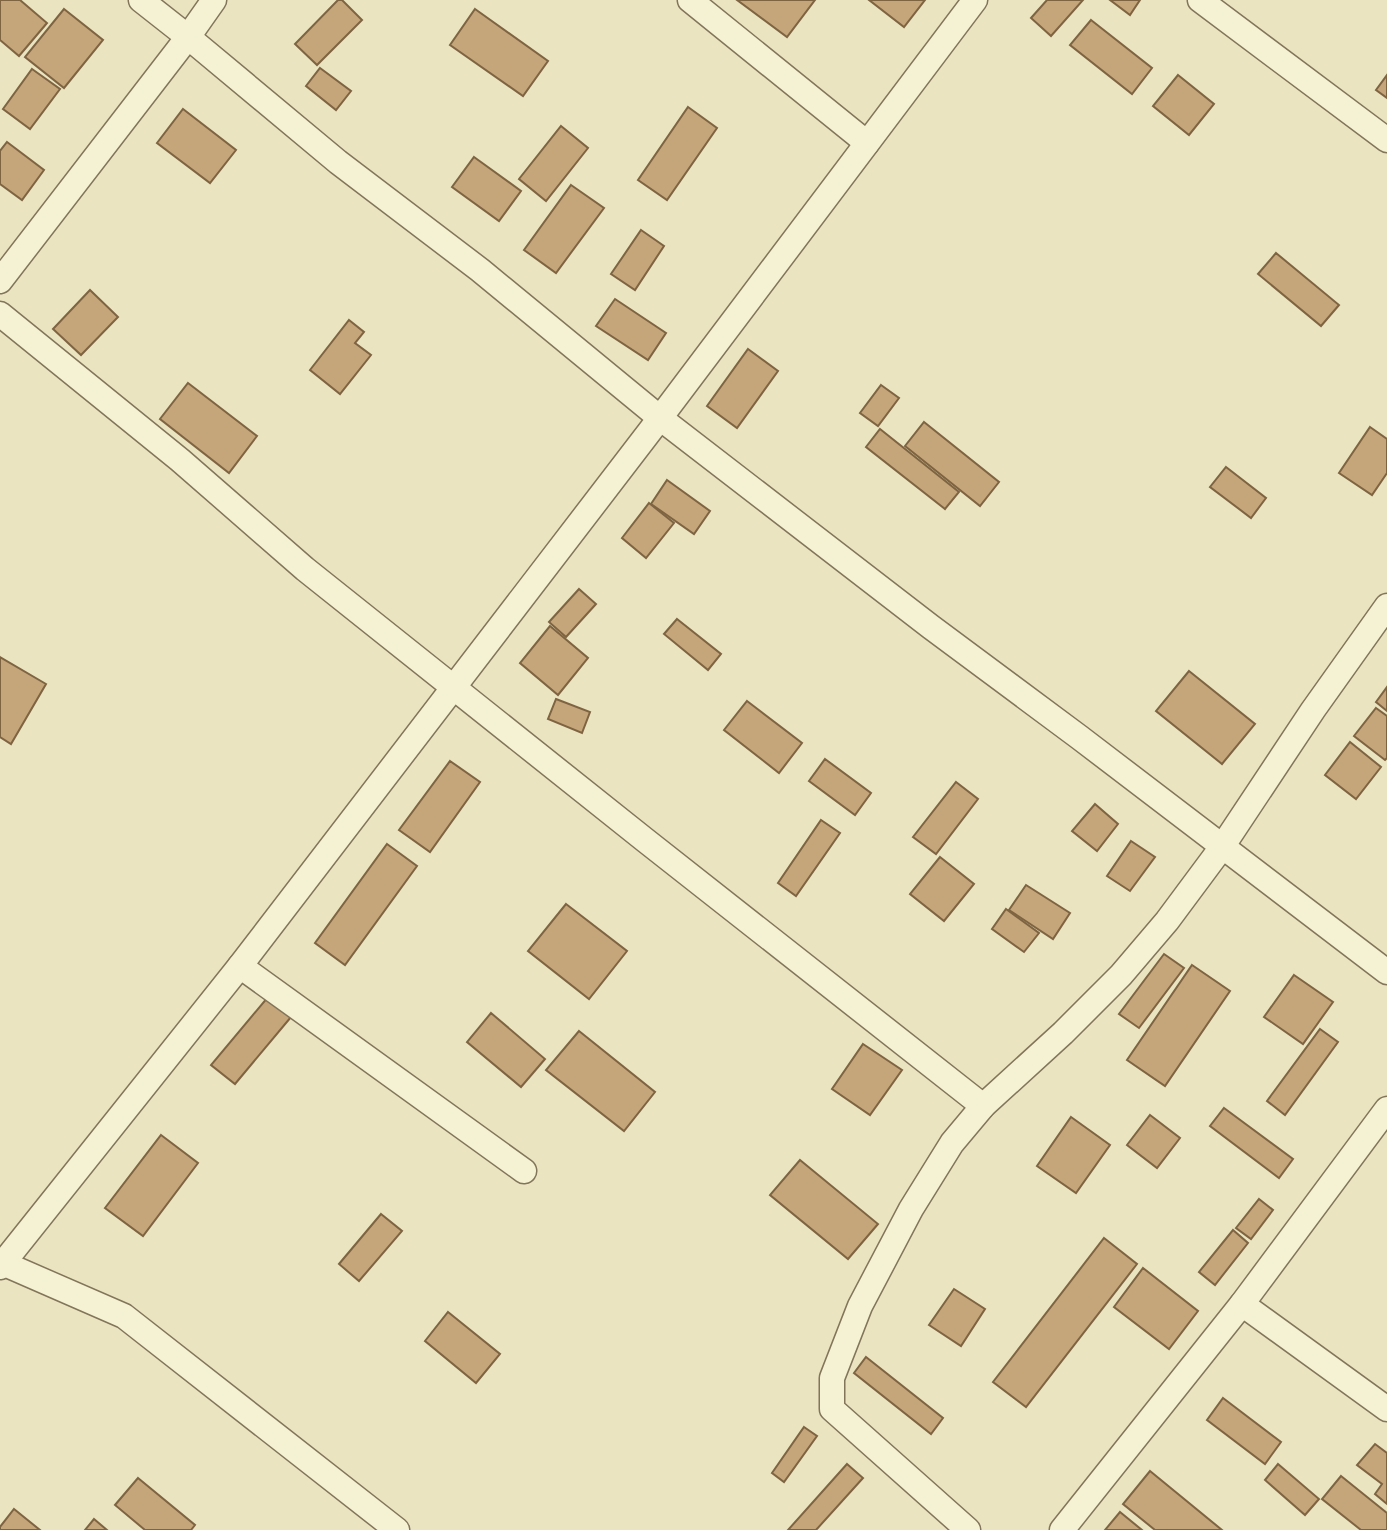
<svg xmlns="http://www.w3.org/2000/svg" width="1387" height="1530" font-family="Lora,serif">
<rect width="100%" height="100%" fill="#eae4c1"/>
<!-- building -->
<g fill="#c5a57a" stroke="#7f6442" stroke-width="2">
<polygon points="0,0 20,0 47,23 19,56 0,40"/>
<polygon points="338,0 342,0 362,20 317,65 295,44"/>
<polygon points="737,0 815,0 787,37"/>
<polygon points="869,0 925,0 904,27"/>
<polygon points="1047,0 1083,0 1051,36 1031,18"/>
<polygon points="1110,0 1140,0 1130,15"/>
<polygon points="64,9 103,40 64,88 25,57"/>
<polygon points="475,9 548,61 523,96 450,45"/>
<polygon points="1091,20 1152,68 1132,94 1070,45"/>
<polygon points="320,68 351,91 336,110 306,86"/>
<polygon points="32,69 60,89 30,129 3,109"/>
<polygon points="1178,75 1214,104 1189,135 1153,106"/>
<polygon points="1387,75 1387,98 1376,90"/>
<polygon points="688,107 717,128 667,200 638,180"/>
<polygon points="183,109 236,150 210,183 157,143"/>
<polygon points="561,126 588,148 546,201 519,179"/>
<polygon points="7,142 44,170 22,200 0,184 0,151"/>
<polygon points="474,157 521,191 499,221 452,187"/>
<polygon points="571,185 604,208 556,273 524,250"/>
<polygon points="641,230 664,246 635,290 611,274"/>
<polygon points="1276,253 1339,305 1321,326 1258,274"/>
<polygon points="90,290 118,317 81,355 53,329"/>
<polygon points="615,299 666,333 648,360 596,326"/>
<polygon points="349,320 364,332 355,343 371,355 340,394 310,370"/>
<polygon points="748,349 778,371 737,428 707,406"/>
<polygon points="188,383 257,436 229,473 160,419"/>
<polygon points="881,385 899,398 878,426 860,413"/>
<polygon points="924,422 999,482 980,506 905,446"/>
<polygon points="1370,427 1387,439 1387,473 1372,495 1339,473"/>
<polygon points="880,429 959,492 945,509 866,447"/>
<polygon points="1226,467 1266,498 1251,518 1210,487"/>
<polygon points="667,480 710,511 694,534 651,504"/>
<polygon points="649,503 674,523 646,558 622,538"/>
<polygon points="579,589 596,604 566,637 549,622"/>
<polygon points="677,619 721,654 708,670 664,634"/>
<polygon points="550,626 588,658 558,695 520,663"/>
<polygon points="0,657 46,684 11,744 0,737"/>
<polygon points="1189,671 1255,724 1222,764 1156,711"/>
<polygon points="1387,687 1387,711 1376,702"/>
<polygon points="556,699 590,712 582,733 548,719"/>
<polygon points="747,701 802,743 779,773 724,730"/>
<polygon points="1376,708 1387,716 1387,758 1385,760 1354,736"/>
<polygon points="1350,742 1381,767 1356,799 1325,775"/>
<polygon points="825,759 871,793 855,815 809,781"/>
<polygon points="450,761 480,782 430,852 399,830"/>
<polygon points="956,782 978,799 936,854 913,837"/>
<polygon points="1095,804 1118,824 1097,851 1072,831"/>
<polygon points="821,820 840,833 796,896 778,883"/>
<polygon points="1131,841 1155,857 1130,891 1107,876"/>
<polygon points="387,844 417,866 345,965 315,943"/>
<polygon points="940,857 974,884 944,921 910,894"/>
<polygon points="1026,885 1070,913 1053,939 1009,910"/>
<polygon points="566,904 627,951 589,999 528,951"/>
<polygon points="1006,909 1039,933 1024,952 992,929"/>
<polygon points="1164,954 1184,968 1139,1028 1119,1014"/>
<polygon points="1192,965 1230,991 1165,1086 1127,1060"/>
<polygon points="1294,975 1333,1002 1303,1044 1264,1017"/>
<polygon points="268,997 291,1017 235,1084 211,1065"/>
<polygon points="491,1013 545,1059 521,1087 467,1042"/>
<polygon points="1320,1029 1338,1042 1285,1115 1267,1101"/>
<polygon points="579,1031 655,1092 624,1131 546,1070"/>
<polygon points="863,1044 902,1070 870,1115 832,1089"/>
<polygon points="1224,1108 1293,1159 1279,1178 1210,1126"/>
<polygon points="1150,1115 1180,1138 1157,1168 1127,1145"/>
<polygon points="1071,1117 1110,1145 1076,1193 1037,1166"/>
<polygon points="161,1135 198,1163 143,1236 105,1208"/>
<polygon points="800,1160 878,1224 848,1259 770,1195"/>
<polygon points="1259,1199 1273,1210 1251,1239 1236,1228"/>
<polygon points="381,1214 402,1231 359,1281 339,1264"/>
<polygon points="1233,1230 1248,1243 1215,1285 1199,1272"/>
<polygon points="1104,1238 1137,1264 1026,1407 993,1382"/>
<polygon points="1143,1268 1198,1311 1169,1349 1114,1307"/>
<polygon points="954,1289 985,1309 961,1346 929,1325"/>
<polygon points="448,1312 500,1354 476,1383 425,1341"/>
<polygon points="866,1357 943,1418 931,1434 854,1373"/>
<polygon points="1223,1398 1281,1442 1265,1464 1207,1420"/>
<polygon points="804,1427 817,1436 784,1482 772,1473"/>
<polygon points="1375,1444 1387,1453 1387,1504 1375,1494 1382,1484 1357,1465"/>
<polygon points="847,1464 863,1478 816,1530 788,1530"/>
<polygon points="1278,1464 1319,1499 1305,1515 1265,1480"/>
<polygon points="1150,1471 1222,1530 1155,1530 1123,1504"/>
<polygon points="1341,1476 1387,1513 1387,1530 1361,1530 1322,1499"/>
<polygon points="138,1478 195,1525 191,1530 145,1530 115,1505"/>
<polygon points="14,1509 40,1530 0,1530 0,1527"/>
<polygon points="1120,1512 1142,1530 1105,1530"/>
<polygon points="94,1519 107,1530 85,1530"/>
</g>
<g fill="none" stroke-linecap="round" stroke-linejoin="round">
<defs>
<g id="minor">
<polyline points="141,0 188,37 338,162 480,270 660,418 931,627 1079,737 1387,972"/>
<polyline points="690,0 867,143"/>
<polyline points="1200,0 1387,140"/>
<polyline points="0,281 188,37 214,0"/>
<polyline points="0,314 180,460 305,569 645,840 983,1106"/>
<polyline points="240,966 524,1171"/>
<polyline points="0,1262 124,1316 397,1530"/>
<polyline points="0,1267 240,966 660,418 975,0"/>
<polyline points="1242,1304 1387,1409"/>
<polyline points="968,1530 832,1409 832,1378 860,1306 911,1209 952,1143 983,1106 1063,1033 1121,975 1167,921 1222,847 1313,710 1387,606"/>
<polyline points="1062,1530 1242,1304 1387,1109"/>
</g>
</defs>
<!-- minor casing -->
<use href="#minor" stroke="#82755a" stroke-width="27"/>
<!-- minor -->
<use href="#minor" stroke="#f5f1d3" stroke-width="24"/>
</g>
</svg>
